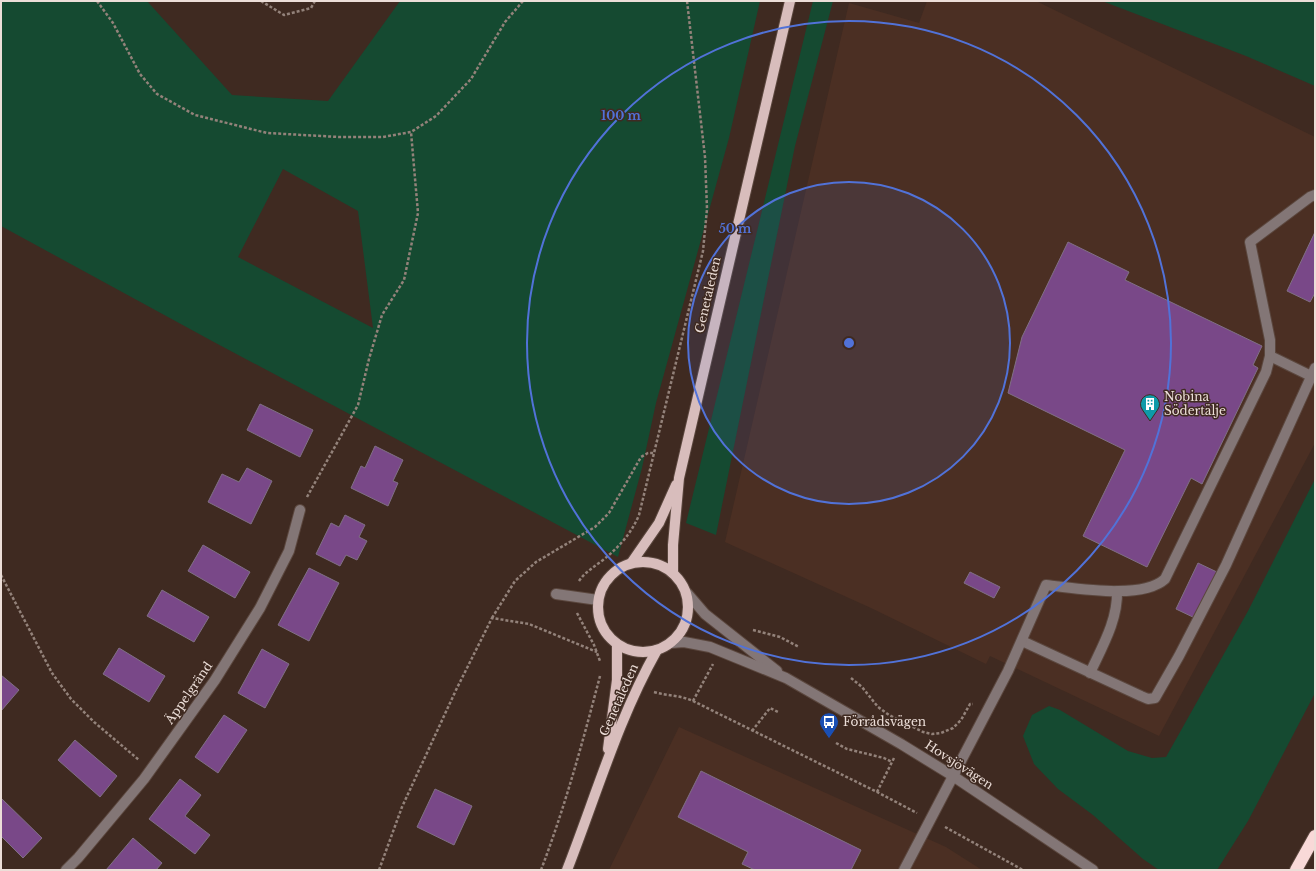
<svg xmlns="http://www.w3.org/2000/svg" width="1316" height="871" font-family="'Libre Baskerville',serif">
<rect width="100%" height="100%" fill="#3f2a21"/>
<!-- built -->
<g fill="#4b2f23">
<polygon points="927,1 1036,1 1315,137 1315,443 1159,736 990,656 986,664 871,608 725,542 849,3 919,23"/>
<polygon points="679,727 946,847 982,870 609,870"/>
</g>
<!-- green -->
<g fill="#154a31" fill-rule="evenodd">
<path d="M 1,1 L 147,1 L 232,95 L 328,101 L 400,1 L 760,1 L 729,138 L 656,403 L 642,468 L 618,557 L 212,341 L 1,226 ZM 283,169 L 358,211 L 373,328 L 238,257 Z"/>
<polygon points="813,1 833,1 795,146 716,535 686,523"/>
<polygon points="1102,1 1315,1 1315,86 1246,56"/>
<polygon points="1315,479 1315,693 1248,821 1217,870 1159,870 1143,859 1093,815 1058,789 1034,764 1023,736 1032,715 1049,706 1060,710 1128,751 1152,758 1166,757 1248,611"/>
</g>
<!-- building -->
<g fill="#794888" stroke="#807085">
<polygon points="1315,232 1315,293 1310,302 1287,291"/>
<polygon points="1068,242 1129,272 1125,280 1262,346 1253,365 1258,368 1202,484 1191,478 1147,567 1083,536 1125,450 1008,393 1022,337"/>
<polygon points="260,404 313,430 300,457 247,430"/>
<polygon points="375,446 403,460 393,481 398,483 388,506 351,488 361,466 365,468"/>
<polygon points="247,468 272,481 251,524 208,502 222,474 239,482"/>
<polygon points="345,515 365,525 359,537 367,541 357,560 346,555 340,566 316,554 331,523 339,527"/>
<polygon points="203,545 250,572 235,598 188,571"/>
<polygon points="1198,563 1219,573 1197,619 1176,609"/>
<polygon points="309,568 339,583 309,641 278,625"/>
<polygon points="970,572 1000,587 994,598 964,583"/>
<polygon points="162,590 209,617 194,642 147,616"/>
<polygon points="119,648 165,676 149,702 103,674"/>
<polygon points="262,649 289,664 265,708 238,693"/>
<polygon points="1,675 19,690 1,711"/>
<polygon points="224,715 247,730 218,773 195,757"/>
<polygon points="75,740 117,776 100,797 58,760"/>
<polygon points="701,771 861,850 851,870 755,870 742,864 748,852 678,817"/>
<polygon points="180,779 201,795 185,816 210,835 195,854 149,819"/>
<polygon points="435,789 472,806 454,845 417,827"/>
<polygon points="2,799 42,838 23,858 1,836 1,800"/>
<polygon points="133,838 162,863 156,870 106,870"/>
</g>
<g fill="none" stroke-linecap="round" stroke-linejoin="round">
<defs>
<g id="minor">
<polyline points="1270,356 1311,376"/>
<polyline points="687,593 705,614 777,671"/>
<polyline points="556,594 598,600"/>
<polyline points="1022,641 1141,696 1148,699 1155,698 1179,656 1226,565 1315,368"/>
<polyline points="671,643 684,642 710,647 786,678 901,744 953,776 1093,870"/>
<path d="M 1090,673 C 1102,647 1118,620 1117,591"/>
<polyline points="66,870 78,858 144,779 215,680 260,608 289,551 300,510"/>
<path d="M 904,870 L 1008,671 L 1046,585 C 1076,588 1142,600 1165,579 L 1266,372 L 1270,356 L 1270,340 L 1250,242 L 1310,197 L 1315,195"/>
</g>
<g id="major">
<circle cx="643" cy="607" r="45"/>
<polyline points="632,562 659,523 676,485"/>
<polyline points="673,573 673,545 679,478 790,1"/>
<polyline points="608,749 617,680 617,644"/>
<path d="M 567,870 C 596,796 618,719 657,650"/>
</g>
<polyline id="highway" points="1296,870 1315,836"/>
</defs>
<!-- minor casing -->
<use href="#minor" stroke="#5b473e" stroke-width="12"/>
<!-- major casing -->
<use href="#major" stroke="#5b473e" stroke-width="12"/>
<!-- highway casing -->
<use href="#highway" stroke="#5b473e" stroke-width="14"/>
<!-- path -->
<g stroke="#93827a" stroke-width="2.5" stroke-dasharray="3 2" stroke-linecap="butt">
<polyline points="97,1 113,23 140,74 157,94 195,115 267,133 339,137 383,137 411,132 436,116 471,79 505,22 523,1"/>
<polyline points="261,1 284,15 311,8 315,1"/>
<polyline points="307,497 358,405 369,359 382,315 404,280 418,213 411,132"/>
<polyline points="1,575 52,673 71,699 94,722 139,760"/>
<path d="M 579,581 C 585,572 594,567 603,560 C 619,547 631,534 639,515 L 703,251 L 707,209 L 705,157 L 687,1"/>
<polyline points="577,613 594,645 600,661"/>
<polyline points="492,618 515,581 536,562 595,527 609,513 641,457 648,453 655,453"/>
<polyline points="753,630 780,637 799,647"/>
<polyline points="851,678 862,687 878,707 889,715 923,732 932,734 941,733 953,728 961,720 970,704 973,704"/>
<path d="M 654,692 C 667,696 680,695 693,701 L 877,792 L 917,813"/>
<polyline points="693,701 713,664"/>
<polyline points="752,731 770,708 778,712"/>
<polyline points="836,743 847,749 884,758 892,762"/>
<polyline points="877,792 894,758"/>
<polyline points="945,827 1023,870"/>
<polyline points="379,870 402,807 456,690 492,618 529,624 597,652"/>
<path d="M 541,870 C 565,807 583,741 600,676"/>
</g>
<!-- minor -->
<use href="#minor" stroke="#837676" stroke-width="10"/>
<!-- major -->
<use href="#major" stroke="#d8bdbc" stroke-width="10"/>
<!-- highway -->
<use href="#highway" stroke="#f9d9d8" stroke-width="12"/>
</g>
<!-- distance rings -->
<circle cx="849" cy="343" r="161" fill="#5172d8" fill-opacity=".12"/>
<g fill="none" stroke="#5172d8" stroke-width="2">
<circle cx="849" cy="343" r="161"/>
<circle cx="849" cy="343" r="322"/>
</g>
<!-- icons -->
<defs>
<symbol id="building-pin" viewBox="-11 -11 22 30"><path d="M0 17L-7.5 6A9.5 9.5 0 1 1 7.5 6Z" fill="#0f9aa8" stroke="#3f2a21"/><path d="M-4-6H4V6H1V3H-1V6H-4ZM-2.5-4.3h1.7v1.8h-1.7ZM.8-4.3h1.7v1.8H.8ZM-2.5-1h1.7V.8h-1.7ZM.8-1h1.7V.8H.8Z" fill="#fff"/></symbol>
<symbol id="bus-pin" viewBox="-11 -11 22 30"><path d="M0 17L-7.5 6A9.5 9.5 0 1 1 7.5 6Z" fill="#1a4fb4" stroke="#3f2a21"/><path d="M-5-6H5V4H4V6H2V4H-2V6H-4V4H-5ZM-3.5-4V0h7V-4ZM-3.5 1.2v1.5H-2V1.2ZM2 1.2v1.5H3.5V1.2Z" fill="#fff"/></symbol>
</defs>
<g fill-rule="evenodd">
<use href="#building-pin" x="1139" y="393" width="22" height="30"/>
<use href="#bus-pin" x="818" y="711" width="22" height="30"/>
</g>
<g text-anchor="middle" stroke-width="3" stroke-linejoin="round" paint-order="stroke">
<!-- street labels -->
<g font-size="12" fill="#ecded8" stroke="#3f2a21">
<text transform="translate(708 295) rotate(-77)" y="4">Genetaleden</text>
<text transform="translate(189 693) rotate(-55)" y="4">Äppelgränd</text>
<text transform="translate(619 700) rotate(-66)" y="4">Genetaleden</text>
<text transform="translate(959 765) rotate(33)" y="4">Hovsjövägen</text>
</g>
<!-- poi labels -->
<g font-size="12" fill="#ecded8" stroke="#3f2a21" text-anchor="start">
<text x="1164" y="401">Nobina<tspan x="1164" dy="14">Södertälje</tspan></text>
<text x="843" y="726">Förrådsvägen</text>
</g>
</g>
<circle cx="849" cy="343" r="6" fill="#5172d8" stroke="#3f2a21" stroke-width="2"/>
<g font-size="12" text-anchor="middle" font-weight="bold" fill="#5172d8" stroke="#3f2a21" stroke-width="3" stroke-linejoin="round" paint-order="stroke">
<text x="621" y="120">100 m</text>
<text x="735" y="233">50 m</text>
</g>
<!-- border -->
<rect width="1316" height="871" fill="none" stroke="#ecded8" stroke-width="4"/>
</svg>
